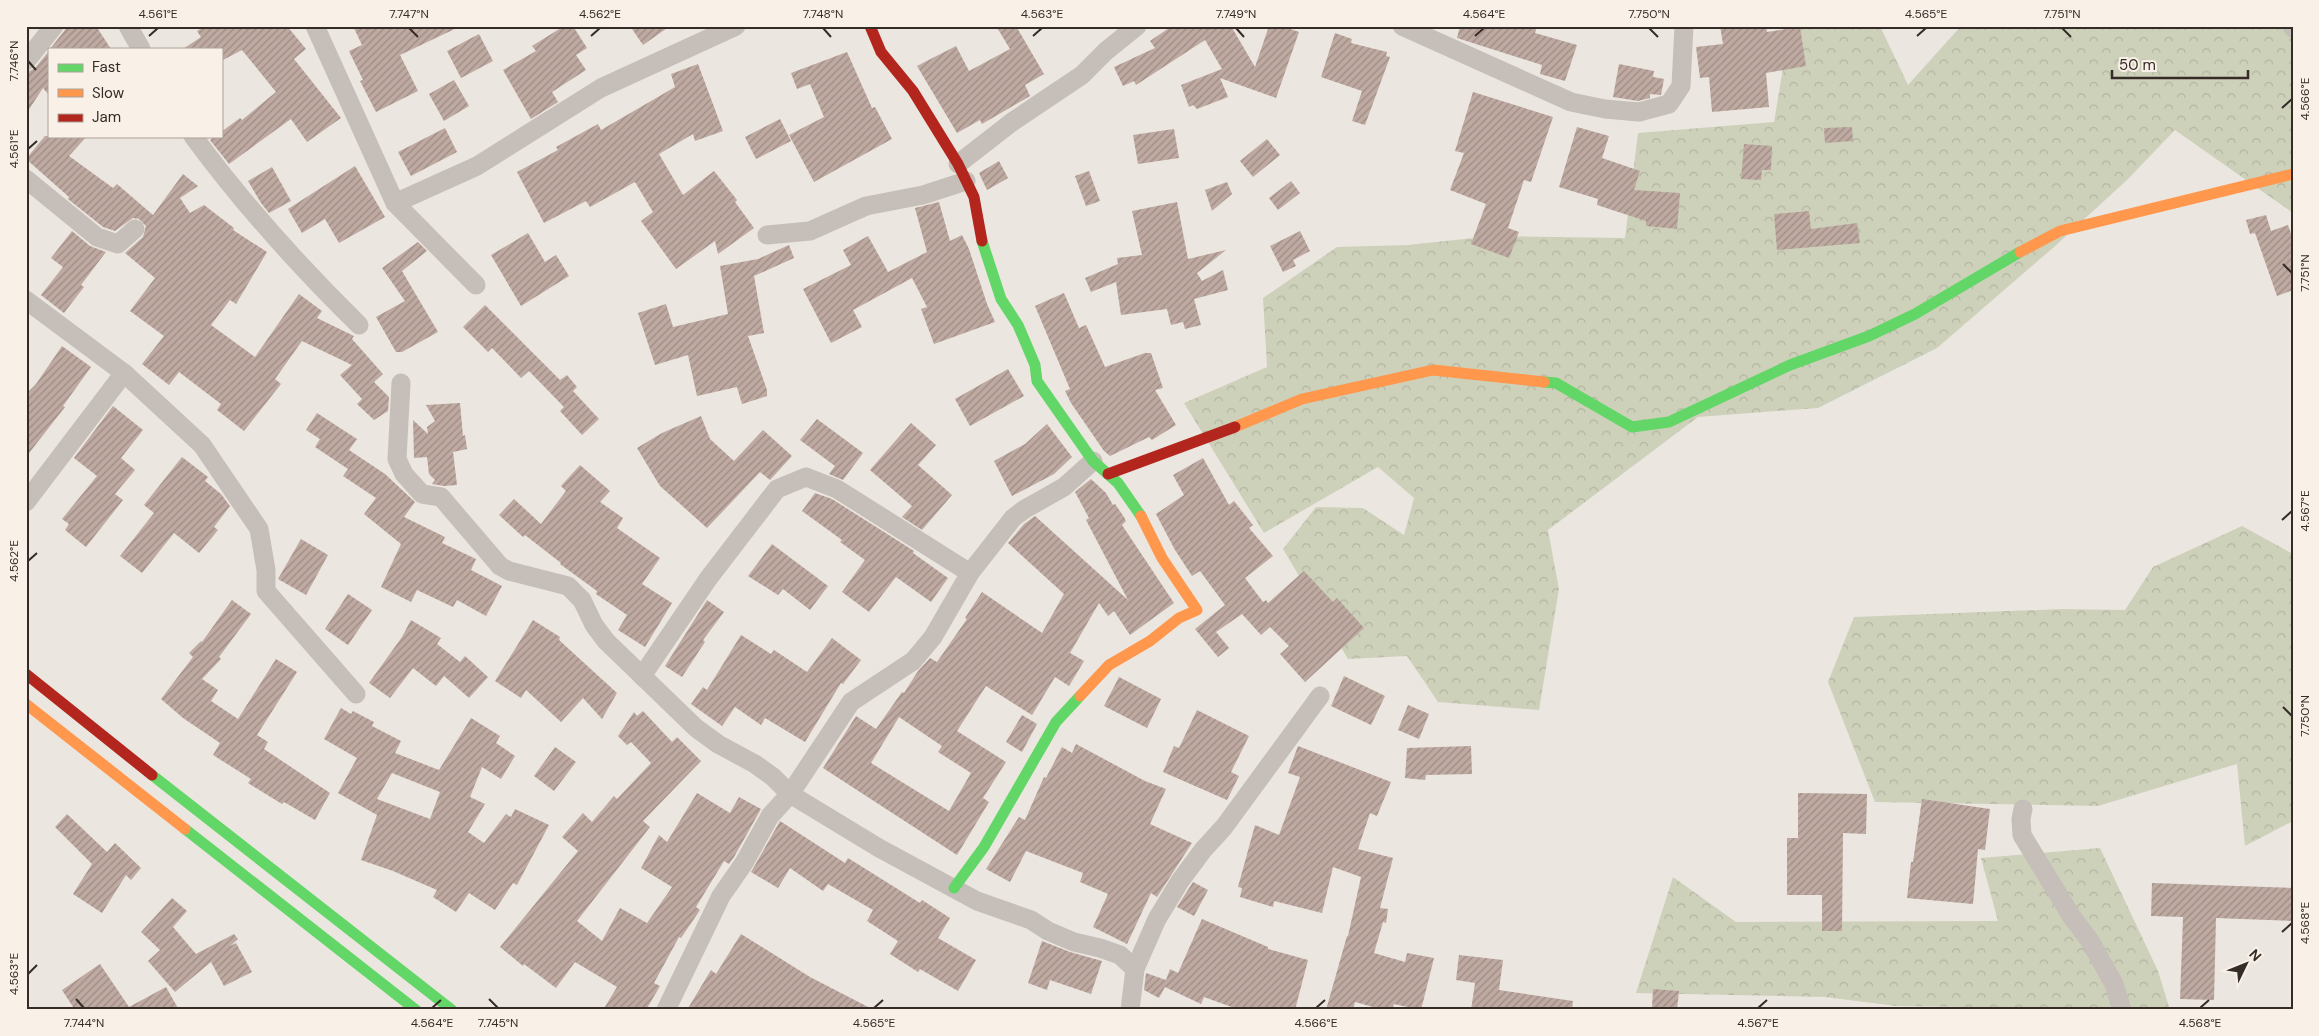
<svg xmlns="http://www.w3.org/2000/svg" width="2319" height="1036" font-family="'DM Sans',sans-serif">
<defs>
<pattern id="forest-crowns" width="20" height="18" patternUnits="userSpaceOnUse" patternTransform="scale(1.25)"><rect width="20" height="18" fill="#ced1ba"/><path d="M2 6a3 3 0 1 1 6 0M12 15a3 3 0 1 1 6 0" fill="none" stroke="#b2b4a0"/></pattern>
<pattern id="building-hatch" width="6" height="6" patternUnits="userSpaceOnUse" patternTransform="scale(1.25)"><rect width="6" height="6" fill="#bfaaa2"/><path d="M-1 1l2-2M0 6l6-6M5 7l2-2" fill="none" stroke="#9c8b84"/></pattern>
</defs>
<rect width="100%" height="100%" fill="#ece6e0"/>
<!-- forest -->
<g fill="url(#forest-crowns)">
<polygon points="1790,26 1880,26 1908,85 1961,26 2293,26 2293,213 2175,130 2128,179 2054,247 1937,348 1818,408 1698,417 1548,530 1559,589 1539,710 1438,702 1407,656 1348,659 1283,549 1316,507 1363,508 1404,535 1414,498 1378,467 1264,533 1184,403 1267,367 1263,298 1337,247 1408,245 1492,236 1625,238 1638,133 1774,122"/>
<polygon points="2242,526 2293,554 2293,821 2245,846 2237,764 2098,806 1875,802 1828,682 1854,617 2062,609 2125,610 2153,567"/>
<polygon points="2100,848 2158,971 2170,1010 1896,1006 1825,997 1636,993 1673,877 1736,922 1998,921 1981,858"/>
</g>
<!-- building -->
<g fill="url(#building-hatch)" fill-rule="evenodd">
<polygon points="68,26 96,26 111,49 50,49"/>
<polygon points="205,26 287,26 306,49 294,59 341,118 307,142 291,119 229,164 210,140 215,136 221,136 221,132 240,118 242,120 276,92 242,50 221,61 221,49 183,49 201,37 197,31"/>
<polygon points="353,26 461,26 400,55 418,91 376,112 360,81 363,80 349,51 362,45"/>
<polygon points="564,26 573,26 587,48 576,55 586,70 552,92 558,102 531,119 503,70 536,51 532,46"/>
<polygon points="630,26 670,26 643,45"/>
<polygon points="996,26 1016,26 1044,74 1025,85 1030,96 982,124 980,120 957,133 917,66 956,46 969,71 1010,49"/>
<polygon points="1172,26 1231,26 1255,67 1269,26 1282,26 1299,32 1276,98 1220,78 1228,97 1197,109 1193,105 1189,107 1181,85 1222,69 1205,40 1136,85 1134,81 1123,86 1114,67 1155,48 1150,41"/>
<polygon points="1460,26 1537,26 1535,33 1577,45 1565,81 1540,74 1542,65 1457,38"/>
<polygon points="1720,26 1766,26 1767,32 1800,27 1806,66 1766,73 1769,107 1712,112 1709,77 1700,78 1696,47 1723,44"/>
<polygon points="1335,33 1352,39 1351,43 1387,52 1386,56 1390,57 1365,125 1352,121 1362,91 1321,77"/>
<polygon points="479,34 493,61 461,78 447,51"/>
<polygon points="49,51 49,95 43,88 26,114 26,73 35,68"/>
<polygon points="847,52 872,108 875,107 892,139 814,182 789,135 824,117 810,84 797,89 791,73"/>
<polygon points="698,64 723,131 695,141 693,134 659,154 683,195 714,171 737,200 735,202 754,228 718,254 715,241 676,269 641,221 653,212 635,182 590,207 586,201 544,223 517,172 558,150 556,147 598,124 601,130 639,108 675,87 671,74"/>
<polygon points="1619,64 1654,71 1653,77 1664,79 1661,95 1650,94 1650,98 1638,101 1613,97"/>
<polygon points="454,80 469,106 444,121 429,94"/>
<polygon points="1473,92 1553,117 1531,182 1524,180 1508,228 1519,232 1509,258 1471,244 1486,204 1450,190 1464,153 1455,151"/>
<polygon points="780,119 791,141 756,159 745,137"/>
<polygon points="1577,127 1609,136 1602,158 1640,171 1634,190 1680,193 1677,229 1646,226 1646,221 1597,205 1598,199 1559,187"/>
<polygon points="1852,127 1853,141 1825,143 1824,128"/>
<polygon points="445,128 457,152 411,176 398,152"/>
<polygon points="1174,129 1179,158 1138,164 1133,135"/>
<polygon points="45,136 87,136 69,156 113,188 117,184 153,215 183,174 198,186 180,198 190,213 204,205 234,228 233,230 267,252 236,304 230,300 211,325 255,357 299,294 322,311 317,318 354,336 352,339 383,374 374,382 389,397 388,411 374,420 357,404 362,399 340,375 352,365 302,341 275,379 281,384 244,431 217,410 221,404 179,372 169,385 142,364 164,336 130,311 155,278 125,253 143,237 146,226 139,219 133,218 115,231 103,227 68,199 69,197 26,159"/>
<polygon points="1267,139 1280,155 1253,177 1240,161"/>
<polygon points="1744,144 1772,146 1771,170 1762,170 1761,180 1741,179"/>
<polygon points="999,161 1008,178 987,190 979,173"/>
<polygon points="355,166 385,217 339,243 325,219 302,233 288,209"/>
<polygon points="272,167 291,201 269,213 261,203 248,181"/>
<polygon points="1089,171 1100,201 1086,206 1075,176"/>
<polygon points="1291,181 1300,193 1278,210 1269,198"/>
<polygon points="1227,182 1232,194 1212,211 1205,190"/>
<polygon points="939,202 950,241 962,235 969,249 987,304 995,322 934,344 921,309 927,307 912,278 853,310 862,327 831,343 803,289 851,265 843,250 868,236 888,272 927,252 915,208"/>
<polygon points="1177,202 1188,259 1226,250 1197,273 1202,281 1223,270 1228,290 1194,299 1201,325 1185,329 1183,322 1171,325 1167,309 1121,315 1116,282 1091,292 1085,278 1118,264 1117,258 1142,255 1132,211"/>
<polygon points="1809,211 1811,229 1857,223 1860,243 1777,250 1774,214"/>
<polygon points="2266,215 2271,231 2288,225 2293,239 2293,290 2277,296 2255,233 2250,234 2246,220"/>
<polygon points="72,231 90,246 106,252 81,285 84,287 64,313 41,295 63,267 51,258"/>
<polygon points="1300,231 1310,251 1293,260 1296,266 1283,272 1270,246"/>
<polygon points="528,233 545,262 556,255 569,276 521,306 491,255"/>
<polygon points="418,242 427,251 402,271 438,332 402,352 396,352 376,317 405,301 382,268"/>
<polygon points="789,245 794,258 754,276 764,333 748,336 767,390 767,396 742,404 737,387 697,396 688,355 655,365 638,313 666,304 673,327 728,314 720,266 758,259"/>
<polygon points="1064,293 1079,328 1086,325 1105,367 1145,353 1151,353 1163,388 1155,390 1176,425 1152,440 1149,437 1110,456 1104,451 1071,403 1065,391 1070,389 1035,306"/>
<polygon points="485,305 560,380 567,375 577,387 573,391 599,419 582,435 560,411 564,407 529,371 521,378 492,348 488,352 463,327"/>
<polygon points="62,346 91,367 63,406 65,407 26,457 26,394 36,384"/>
<polygon points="1008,369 1024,396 970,426 955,399"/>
<polygon points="460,403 463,436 465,435 467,449 453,452 457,485 444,486 432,484 435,480 429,474 427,457 414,458 413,420 428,434 427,427 435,421 426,405"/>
<polygon points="113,406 143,430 121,458 135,470 115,494 123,500 86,547 65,530 69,524 62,519 97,476 74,458"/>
<polygon points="317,413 357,439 349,450 385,474 415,502 404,517 445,537 442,543 476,559 471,570 502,586 486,616 457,600 453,607 417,590 411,602 381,587 401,544 364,514 376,498 343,476 348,469 315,447 320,439 306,430"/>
<polygon points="701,416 710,439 734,461 763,430 792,456 770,480 760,472 707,528 660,486 637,448 662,433"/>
<polygon points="817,419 863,453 843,480 829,474 835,466 800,440"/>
<polygon points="911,423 936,445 918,465 952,495 922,530 902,517 912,506 870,470"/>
<polygon points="1047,424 1072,457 1054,474 1012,496 994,461 1025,444"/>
<polygon points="182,457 208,477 205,481 221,494 230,506 214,527 218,530 199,553 174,533 142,573 120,556 154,513 144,505"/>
<polygon points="1203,458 1229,505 1234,501 1253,525 1249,528 1273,556 1245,578 1263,602 1266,600 1268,603 1304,571 1333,602 1337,598 1364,628 1305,682 1280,654 1289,646 1270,627 1261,635 1242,614 1216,632 1229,648 1218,657 1195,629 1225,605 1200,571 1192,576 1175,550 1156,514 1184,495 1173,475"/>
<polygon points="580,465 610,491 600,502 623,518 617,528 660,558 642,584 672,603 645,647 618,630 627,615 596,594 597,591 560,564 561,563 525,535 523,537 499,515 514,499 541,524 566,491 561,486"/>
<path d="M 1091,479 L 1106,493 L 1113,505 L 1115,504 L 1124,517 L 1126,521 L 1122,525 L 1174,603 L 1130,635 L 1114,611 L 1108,616 L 1099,603 L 1070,653 L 1084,661 L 1069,686 L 1055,677 L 1032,715 L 986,686 L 957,731 L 1006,762 L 983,798 L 989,802 L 957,855 L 823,768 L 856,716 L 876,729 L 902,692 L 904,693 L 918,671 L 930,658 L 937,662 L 967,619 L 965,618 L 982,592 L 1042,633 L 1064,594 L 1008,543 L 1024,524 L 1035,516 L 1128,600 L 1086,520 L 1089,518 L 1075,492 ZM 899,717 L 942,746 L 938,752 L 971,773 L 949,811 L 871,763 Z"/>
<polygon points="815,493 832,499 914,551 913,553 948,578 931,602 896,577 869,612 842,592 865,560 840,542 842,540 802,511"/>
<polygon points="301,539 328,555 306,595 278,579"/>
<polygon points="772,544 828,586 810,610 783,589 778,595 748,576"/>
<polygon points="348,594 372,610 348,645 325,629"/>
<polygon points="232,600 251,614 219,657 221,659 202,679 218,690 211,701 238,719 276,659 297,672 257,735 268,742 264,749 330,793 315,820 284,802 282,804 248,783 251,779 213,755 220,743 183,718 161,699 193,657 189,653 201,641 202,642"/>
<polygon points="707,600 724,612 703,640 705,642 682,677 665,666"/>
<polygon points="411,620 441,638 437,644 460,662 465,656 488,677 469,698 444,676 436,686 413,668 390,698 369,683 402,637"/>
<polygon points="533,620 560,637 559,640 617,693 602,719 583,698 561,722 526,690 521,698 495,681"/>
<polygon points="741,635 771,654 774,650 807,672 832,638 861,660 843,684 841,683 805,742 765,718 761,725 735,707 722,726 691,704 703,687 707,690"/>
<polygon points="1344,676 1385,696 1371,725 1331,706"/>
<polygon points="1119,677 1161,699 1147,728 1104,706"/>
<polygon points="1408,705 1429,714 1419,739 1398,730"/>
<path d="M 341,708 L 351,714 L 353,711 L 374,722 L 372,726 L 401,741 L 395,753 L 439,770 L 471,718 L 500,736 L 496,743 L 515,756 L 501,779 L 482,767 L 470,797 L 485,804 L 468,832 L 484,843 L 506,814 L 511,817 L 515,809 L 549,825 L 517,885 L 513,883 L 495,910 L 469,893 L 456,912 L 433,897 L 437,890 L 393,871 L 361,860 L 377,815 L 338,793 L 357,758 L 324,739 ZM 392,773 L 440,792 L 430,819 L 377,799 Z"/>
<polygon points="1197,710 1249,736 1231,772 1239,776 1227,800 1163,772 1174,746 1179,748"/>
<polygon points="643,711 672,742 677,737 701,761 643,821 650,827 577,921 602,941 620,908 647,923 672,887 641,868 659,835 667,842 697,793 730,813 739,797 761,809 734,857 729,864 724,861 696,907 700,910 681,938 679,937 654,983 660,986 646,1010 603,1010 617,987 575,962 556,988 524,964 523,966 500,947 578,851 562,837 583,813 592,822 614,796 617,799 651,763 631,742 627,745 618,736 634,712 637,716"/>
<polygon points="1022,715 1037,724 1022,752 1006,742"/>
<polygon points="1076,744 1145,781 1166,789 1150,824 1192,843 1157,897 1151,893 1127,944 1093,927 1108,894 1080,882 1083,873 1026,851 1010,882 986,869 1019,817 1025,820 1044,777 1046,778 1062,747 1072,753"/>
<polygon points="1298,746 1391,782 1377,816 1370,813 1358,849 1393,858 1380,908 1388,909 1386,923 1383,922 1374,953 1405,962 1407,953 1434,958 1421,1010 1394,1004 1392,1010 1384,1010 1355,1002 1353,1010 1326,1010 1347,936 1348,936 1361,877 1333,867 1322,913 1274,901 1273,907 1240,897 1242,888 1238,887 1255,825 1279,835 1300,777 1288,773"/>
<polygon points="1471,746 1472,774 1426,775 1425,780 1405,778 1407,748"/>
<polygon points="555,747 576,762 554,791 534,776"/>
<polygon points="1798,793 1867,794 1866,834 1843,833 1842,931 1822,931 1822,895 1787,895 1787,838 1798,838"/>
<polygon points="1922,799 1990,809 1985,850 1978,849 1973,904 1907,898 1911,862 1913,862"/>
<polygon points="67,814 107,852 115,843 141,868 131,880 126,875 102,913 73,894 92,864 55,827"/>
<polygon points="780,821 845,863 848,858 920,903 922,900 950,918 938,938 976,960 958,991 920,969 918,972 890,954 898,941 867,921 873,910 828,884 823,891 790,868 778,888 751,872"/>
<polygon points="1193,882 1208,890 1194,916 1177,907"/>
<polygon points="2152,883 2293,888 2293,921 2216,918 2214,1000 2180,999 2183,917 2151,916"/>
<polygon points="172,898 187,911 173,927 196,954 234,934 238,939 230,946 236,943 252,972 224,986 211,962 175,992 148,961 160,950 141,932"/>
<polygon points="1202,919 1268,947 1268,949 1308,960 1295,1010 1240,1010 1204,997 1201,1004 1165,987 1159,998 1144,990 1146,973 1166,980 1170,969 1178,973"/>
<polygon points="741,934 810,977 874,1010 687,1010 711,970 716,974"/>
<polygon points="1042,941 1070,952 1102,961 1091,994 1050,980 1047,990 1028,983"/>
<polygon points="1459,955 1503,960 1499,990 1573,1001 1572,1010 1471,1010 1475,983 1456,980"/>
<polygon points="100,964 129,1007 166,987 179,1010 75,1010 62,990"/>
<polygon points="1653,989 1679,991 1677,1010 1652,1008"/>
</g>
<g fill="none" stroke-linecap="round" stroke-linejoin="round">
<!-- street -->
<g stroke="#c5beb9" stroke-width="19">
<polyline points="128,26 141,49"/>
<polyline points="315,26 395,203 476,285"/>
<polyline points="1402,26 1571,102 1605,109 1639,112 1669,104 1681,86 1684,26"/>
<polyline points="2292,26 2293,28"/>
<polyline points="26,61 54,26"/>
<path d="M 193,136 C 243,204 299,266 359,325"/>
<polyline points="958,164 1012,122 1082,75 1106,51 1137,26"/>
<polyline points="26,179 97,237 118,244 135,229"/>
<polyline points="395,203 477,166 601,88 736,26"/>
<polyline points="767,235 810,231 866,206 923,195 966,181"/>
<polyline points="26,300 124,373 202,445 259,529 266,570 266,591 356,694"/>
<polyline points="401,383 397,459 404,474 422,494 441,497 500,566 509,571 568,586 582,600 594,625 606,641 696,728 718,744 755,764 773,777 790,794 879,848 977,901 1031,920 1048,931 1074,942 1100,948 1120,955 1135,969"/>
<polyline points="26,502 124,373"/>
<polyline points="642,676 708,579 777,489 806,477 837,489 970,573"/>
<polyline points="2023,809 2021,819 2022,835 2072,917 2090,941 2114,984 2122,1010"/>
<polyline points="666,1010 721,896 744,863 770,816 790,794 851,702 913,661 933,637 970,573 1013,518 1025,509 1064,487 1093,461"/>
<polyline points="1130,1010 1135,969 1157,919 1180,881 1203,850 1224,827 1320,696"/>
</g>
<!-- fast -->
<g stroke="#63d668" stroke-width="11">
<polyline points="982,241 1001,299 1018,325 1035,365 1037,381 1093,461 1118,483 1141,516"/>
<polyline points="1544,382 1556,383 1632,427 1669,422 1790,365 1869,336 1915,314 2020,252"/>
<polyline points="152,775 452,1010"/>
<polyline points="185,829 416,1010"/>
<polyline points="954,888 984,847 1056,722 1080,696"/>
</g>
<!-- slow -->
<g stroke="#ff974d" stroke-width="11">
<polyline points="2020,252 2060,231 2293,174"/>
<polyline points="1235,427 1302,399 1433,370 1544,382"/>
<polyline points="1080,696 1109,665 1150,641 1179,618 1197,610 1162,558 1141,516"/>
<polyline points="26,704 185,829"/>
</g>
<!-- jam -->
<g stroke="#b3261e" stroke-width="11">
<polyline points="870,26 881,52 913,91 958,164 974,197 982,241"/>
<polyline points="1108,474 1235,427"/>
<polyline points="26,674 152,775"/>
</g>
</g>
<!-- ticks -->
<path fill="none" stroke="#352b27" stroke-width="2" d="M 409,28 L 418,37M 823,28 L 831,37M 1236,28 L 1244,37M 1649,28 L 1658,37M 2062,28 L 2071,37M 149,36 L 158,28M 591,36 L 600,28M 1033,36 L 1042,28M 1475,36 L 1484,28M 1917,36 L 1926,28M 28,61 L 36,70M 2282,108 L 2292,99M 28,149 L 37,141M 2283,264 L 2292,273M 2282,520 L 2292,511M 28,561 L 37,553M 2283,707 L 2292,716M 2282,932 L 2292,923M 28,974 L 37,965M 76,999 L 84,1008M 489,999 L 498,1008M 432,1008 L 441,1000M 874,1008 L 883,1000M 1316,1008 L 1325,1000M 1758,1008 L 1767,1000M 2200,1008 L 2209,1000"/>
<!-- border -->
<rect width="2319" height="1036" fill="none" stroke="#f9f0e7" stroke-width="55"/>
<!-- legend -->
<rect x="48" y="48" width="175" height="90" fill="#f9f0e7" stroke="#aba19a"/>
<rect x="58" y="64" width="25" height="8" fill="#63d668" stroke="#aba19a"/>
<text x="92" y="72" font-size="15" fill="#352b27">Fast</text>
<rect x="58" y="89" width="25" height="8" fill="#ff974d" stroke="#aba19a"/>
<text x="92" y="98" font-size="15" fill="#352b27">Slow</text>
<rect x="58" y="114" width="25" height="8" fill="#b3261e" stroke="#aba19a"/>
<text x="92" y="122" font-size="15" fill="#352b27">Jam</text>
<!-- north arrow -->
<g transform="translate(2246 964) rotate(47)" stroke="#f9f0e7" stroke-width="4" paint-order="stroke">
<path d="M0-4L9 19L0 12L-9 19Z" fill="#352b27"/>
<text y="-8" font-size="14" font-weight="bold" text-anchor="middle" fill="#352b27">N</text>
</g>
<!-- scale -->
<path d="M2112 70v8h136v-8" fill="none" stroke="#352b27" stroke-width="2.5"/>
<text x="2119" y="70" font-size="15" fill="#352b27" stroke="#f9f0e7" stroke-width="4" paint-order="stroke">50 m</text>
<rect x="28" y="28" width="2264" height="980" fill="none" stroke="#352b27" stroke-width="2"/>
<g font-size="12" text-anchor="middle" fill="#352b27">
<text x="158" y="18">4.561°E</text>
<text x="409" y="18">7.747°N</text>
<text x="600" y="18">4.562°E</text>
<text x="823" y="18">7.748°N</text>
<text x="1042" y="18">4.563°E</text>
<text x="1236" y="18">7.749°N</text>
<text x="1484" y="18">4.564°E</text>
<text x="1649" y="18">7.750°N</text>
<text x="1926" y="18">4.565°E</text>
<text x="2062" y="18">7.751°N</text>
<text transform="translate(14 61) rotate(-90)" y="4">7.746°N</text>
<text transform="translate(2305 99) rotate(-90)" y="4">4.566°E</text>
<text transform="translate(14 149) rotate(-90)" y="4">4.561°E</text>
<text transform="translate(2305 273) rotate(-90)" y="4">7.751°N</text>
<text transform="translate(2305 511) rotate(-90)" y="4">4.567°E</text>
<text transform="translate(14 561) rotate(-90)" y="4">4.562°E</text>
<text transform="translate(2305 716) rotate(-90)" y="4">7.750°N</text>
<text transform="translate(2305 923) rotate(-90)" y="4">4.568°E</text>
<text transform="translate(14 974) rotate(-90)" y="4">4.563°E</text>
<text x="84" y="1027">7.744°N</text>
<text x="432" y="1027">4.564°E</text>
<text x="498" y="1027">7.745°N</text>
<text x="874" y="1027">4.565°E</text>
<text x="1316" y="1027">4.566°E</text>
<text x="1758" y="1027">4.567°E</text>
<text x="2200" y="1027">4.568°E</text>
</g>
</svg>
